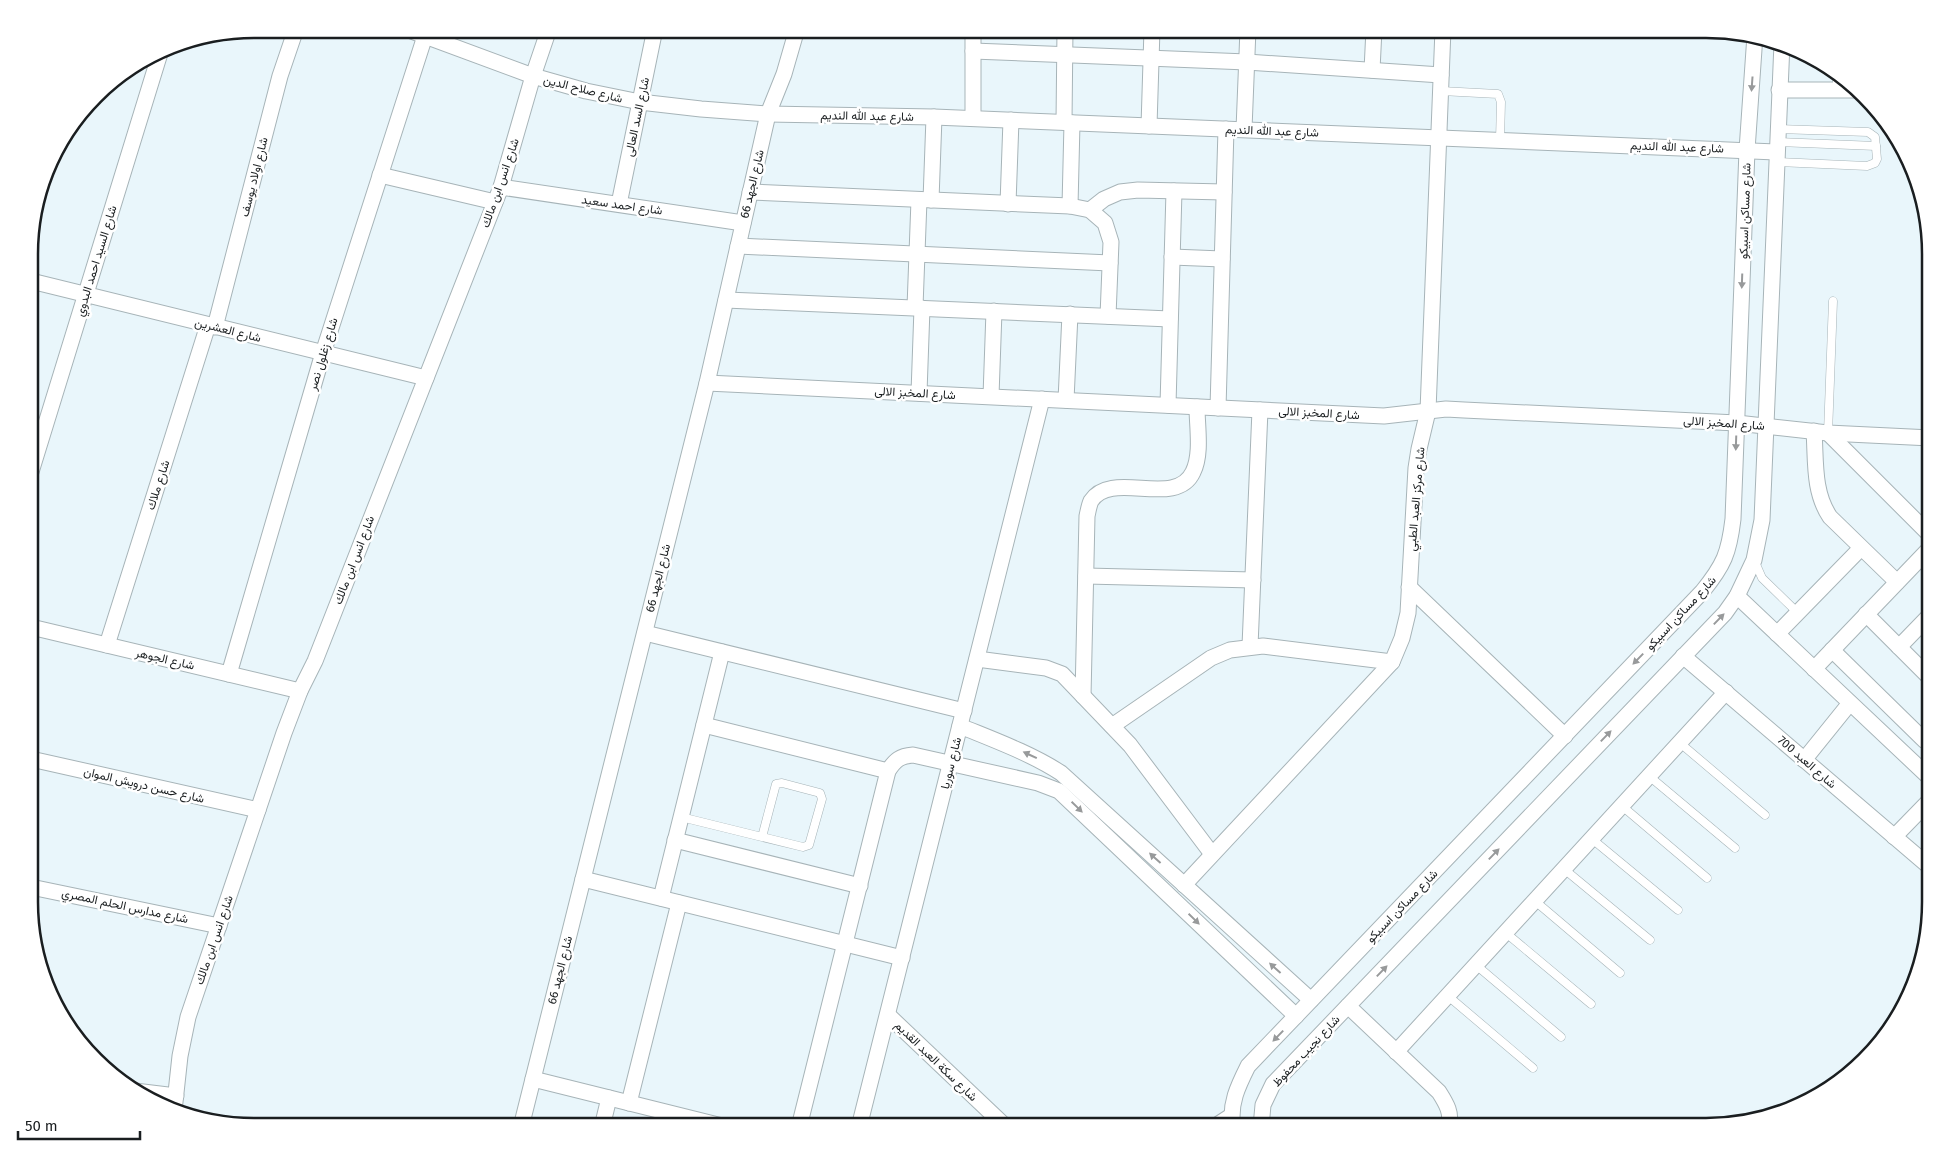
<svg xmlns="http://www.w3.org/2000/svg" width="1960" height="1156" font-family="'Fira Sans',Vazirmatn,sans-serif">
<rect width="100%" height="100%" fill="#e9f6fb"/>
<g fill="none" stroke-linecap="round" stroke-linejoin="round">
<defs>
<g id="lane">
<polyline points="1837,90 1837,73"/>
<polyline points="1441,91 1498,94 1501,102 1500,140"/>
<polyline points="1777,142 1876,146"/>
<polyline points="1776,162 1867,166 1875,163 1877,159 1875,137 1868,132 1777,129"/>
<polyline points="1828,433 1833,301"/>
<polyline points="1755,562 1762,578 1798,613"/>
<polyline points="1680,743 1765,815"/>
<polyline points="1649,776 1735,848"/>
<polyline points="1622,806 1707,878"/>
<polyline points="681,817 762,837 776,784 782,783 820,793 822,799 809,845 803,847 762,837"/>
<polyline points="1592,839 1678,910"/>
<polyline points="1564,869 1650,940"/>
<polyline points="1535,901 1620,973"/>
<polyline points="1506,933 1591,1004"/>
<polyline points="1476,965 1561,1037"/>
<polyline points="1448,996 1533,1068"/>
</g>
<g id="street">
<polyline points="406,29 533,76 586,91 640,102 701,109 768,114 934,117 1776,152"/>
<polyline points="973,29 973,118"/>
<polyline points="973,51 1247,62 1441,75"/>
<polyline points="1372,70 1374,29"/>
<polyline points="1779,90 1859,90"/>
<polyline points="1064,122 1065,29"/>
<polyline points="1149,126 1152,29"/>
<polyline points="1244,129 1248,29"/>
<polyline points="380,175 495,202"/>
<polyline points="501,187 743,223"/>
<polyline points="750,192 1070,206 1090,210 1105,223 1111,242 1108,316"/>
<polyline points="931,200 934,117"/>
<polyline points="619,204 655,29"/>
<polyline points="1008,204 1011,120"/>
<polyline points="1070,206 1072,123"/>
<polyline points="1090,210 1104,199 1120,192 1138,190 1224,192"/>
<polyline points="738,246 1110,263"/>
<polyline points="1172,257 1222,259"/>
<polyline points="31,281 426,378"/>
<polyline points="726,300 1170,319"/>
<polyline points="915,307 919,200"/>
<polyline points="215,327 280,76 296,29"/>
<polyline points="707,383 1384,416 1446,409 1464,410 1737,423 1828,433 1931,438"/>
<polyline points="919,393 922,308"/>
<polyline points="991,396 994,311"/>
<polyline points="1066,400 1070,314"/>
<polyline points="1168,405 1174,191"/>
<polyline points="1218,408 1226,129"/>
<path d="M 1814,431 C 1816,461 1813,492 1830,517 L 1897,582"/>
<polyline points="1828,433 1931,536"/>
<polyline points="31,472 161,50"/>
<polyline points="1086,576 1253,580"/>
<polyline points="1409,587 1565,736"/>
<polyline points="1737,596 1931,779"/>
<polyline points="1866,614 1931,679"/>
<polyline points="31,627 300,691"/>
<polyline points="645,633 964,711"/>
<polyline points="1777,634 1861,548"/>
<polyline points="107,645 208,325"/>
<polyline points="1250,646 1260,410"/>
<polyline points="1899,647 1931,614"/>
<polyline points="1832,650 1925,741"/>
<polyline points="1683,656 1931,868"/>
<polyline points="977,659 1046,668 1062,674 1130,745 1212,854"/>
<polyline points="1814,669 1931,547"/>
<polyline points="229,674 323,353 425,36"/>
<path d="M 1083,696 L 1087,516 C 1088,512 1089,505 1091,501 C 1111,469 1176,509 1193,472 C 1202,454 1197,427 1197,407"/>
<polyline points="704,725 888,771"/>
<path d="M 960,726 C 994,740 1030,753 1061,773 L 1311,1000"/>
<polyline points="1112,726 1211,658 1230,650 1263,646 1392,662"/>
<polyline points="31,759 258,810"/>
<polyline points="1804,760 1850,703"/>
<polyline points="1894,837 1931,799"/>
<polyline points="675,840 860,886"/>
<polyline points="583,879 902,958"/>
<polyline points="1184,885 1392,662 1402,638 1408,613 1416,468 1419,449 1428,411 1443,29"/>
<polyline points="31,887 219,926"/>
<polyline points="661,898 722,652"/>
<path d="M 1348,1006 L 1439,1092 C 1446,1103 1453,1114 1448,1127"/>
<polyline points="888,1015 1006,1127"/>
<polyline points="1396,1052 1726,692"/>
<polyline points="533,1079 726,1127"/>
<polyline points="135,1091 176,1096"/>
<polyline points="629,1103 679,903"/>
<polyline points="174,1111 180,1056 188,1017 284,733 300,691 315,661 501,187 533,76 549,29"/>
<polyline points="521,1127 707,383 768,114 784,74 797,29"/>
<polyline points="602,1127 609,1098"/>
<path d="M 799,1127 L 888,771 C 895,760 900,756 913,755 L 1038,783 L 1059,791 L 1296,1016"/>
<polyline points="859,1127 1042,399"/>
<polyline points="1214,1127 1231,1116"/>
<path d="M 1233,1127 C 1229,1104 1238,1086 1248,1066 L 1702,592 C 1724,565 1729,553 1733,519 L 1747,150 L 1755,35"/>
<polyline points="1261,1127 1263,1105 1273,1084 1725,613 1737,596 1754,560 1762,520 1782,43"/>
</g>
</defs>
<!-- lane casing -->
<use href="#lane" stroke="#a7b4b8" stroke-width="9"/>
<!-- street casing -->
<use href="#street" stroke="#a7b4b8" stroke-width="17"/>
<!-- lane -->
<use href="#lane" stroke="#fff" stroke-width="8"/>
<!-- street -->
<use href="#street" stroke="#fff" stroke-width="15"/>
</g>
<!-- one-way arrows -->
<defs><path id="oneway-solid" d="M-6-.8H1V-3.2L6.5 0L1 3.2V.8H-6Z" transform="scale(1.25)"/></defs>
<g fill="#989a9b">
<use href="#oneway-solid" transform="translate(1752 84) rotate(94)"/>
<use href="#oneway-solid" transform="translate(1742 281) rotate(92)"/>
<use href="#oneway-solid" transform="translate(1736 443) rotate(92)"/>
<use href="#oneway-solid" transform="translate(1719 619) rotate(-46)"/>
<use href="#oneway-solid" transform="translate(1638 659) rotate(134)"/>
<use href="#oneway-solid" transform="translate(1606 736) rotate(-46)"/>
<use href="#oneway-solid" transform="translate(1030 755) rotate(-155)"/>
<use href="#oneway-solid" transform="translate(1077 807) rotate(44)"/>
<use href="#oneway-solid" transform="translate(1494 854) rotate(-46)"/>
<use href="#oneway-solid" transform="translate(1155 858) rotate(-138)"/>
<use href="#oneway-solid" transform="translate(1194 919) rotate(44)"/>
<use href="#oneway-solid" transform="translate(1275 968) rotate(-138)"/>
<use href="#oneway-solid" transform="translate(1382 971) rotate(-46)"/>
<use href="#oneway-solid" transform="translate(1278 1036) rotate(134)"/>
</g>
<g text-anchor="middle" stroke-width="5" stroke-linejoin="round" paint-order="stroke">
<!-- street labels -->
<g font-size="12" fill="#1a1e20" stroke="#fff">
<text transform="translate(583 89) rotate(14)" y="4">شارع صلاح الدين</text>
<text transform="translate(867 116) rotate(1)" y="4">شارع عبد الله النديم</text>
<text transform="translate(637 117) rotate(-78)" y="4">شارع السد العالى</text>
<text transform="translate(1272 131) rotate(2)" y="4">شارع عبد الله النديم</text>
<text transform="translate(1677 147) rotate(2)" y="4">شارع عبد الله النديم</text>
<text transform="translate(254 177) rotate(-76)" y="4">شارع اولاد يوسف</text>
<text transform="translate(500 183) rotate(-71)" y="4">شارع انس ابن مالك</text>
<text transform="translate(752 184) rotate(-77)" y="4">شارع الجهد 66</text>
<text transform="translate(622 205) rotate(8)" y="4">شارع احمد سعيد</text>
<text transform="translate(1745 211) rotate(-88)" y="4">شارع مساكن اسبيكو</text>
<text transform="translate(96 261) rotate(-73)" y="4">شارع السيد احمد البدوي</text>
<text transform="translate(228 330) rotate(14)" y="4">شارع العشرين</text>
<text transform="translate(323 354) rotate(-73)" y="4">شارع زغلول نصر</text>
<text transform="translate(915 393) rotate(3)" y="4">شارع المخبز الالى</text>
<text transform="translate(1319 413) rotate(3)" y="4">شارع المخبز الالى</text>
<text transform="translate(1724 423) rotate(4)" y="4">شارع المخبز الالى</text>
<text transform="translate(158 485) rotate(-72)" y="4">شارع ملاك</text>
<text transform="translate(1416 499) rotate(-85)" y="4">شارع مركز العبد الطبي</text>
<text transform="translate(354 560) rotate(-69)" y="4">شارع انس ابن مالك</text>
<text transform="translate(658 578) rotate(-76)" y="4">شارع الجهد 66</text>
<text transform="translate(1681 613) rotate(-47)" y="4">شارع مساكن اسبيكو</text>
<text transform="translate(165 659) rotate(13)" y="4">شارع الجوهر</text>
<text transform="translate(1807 762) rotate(41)" y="4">شارع العبد 700</text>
<text transform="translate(951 763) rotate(-76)" y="4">شارع سوريا</text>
<text transform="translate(144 785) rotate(13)" y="4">شارع حسن درويش الموان</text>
<text transform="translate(125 906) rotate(12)" y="4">شارع مدارس الحلم المصري</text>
<text transform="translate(1402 906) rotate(-46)" y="4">شارع مساكن اسبيكو</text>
<text transform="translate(214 940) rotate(-71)" y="4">شارع انس ابن مالك</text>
<text transform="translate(560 970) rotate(-76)" y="4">شارع الجهد 66</text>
<text transform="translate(1306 1051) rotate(-47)" y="4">شارع نجيب محفوظ</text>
<text transform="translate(936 1061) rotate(44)" y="4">شارع سكة العبد القديم</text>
</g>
</g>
<!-- crop -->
<path d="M0 0H1960V1156H0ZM254 38H1706A216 216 0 0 1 1922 254V902A216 216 0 0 1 1706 1118H254A216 216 0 0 1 38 902V254A216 216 0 0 1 254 38Z" fill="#fff" fill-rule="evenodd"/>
<path fill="none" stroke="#1a1e20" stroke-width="2.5" d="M254 38H1706A216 216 0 0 1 1922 254V902A216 216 0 0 1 1706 1118H254A216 216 0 0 1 38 902V254A216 216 0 0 1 254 38Z"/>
<!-- scale -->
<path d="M18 1131v8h122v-8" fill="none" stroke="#1a1e20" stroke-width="2.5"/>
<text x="25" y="1131" font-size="15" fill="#1a1e20" stroke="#ffffff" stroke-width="4" paint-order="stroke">50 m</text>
</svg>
